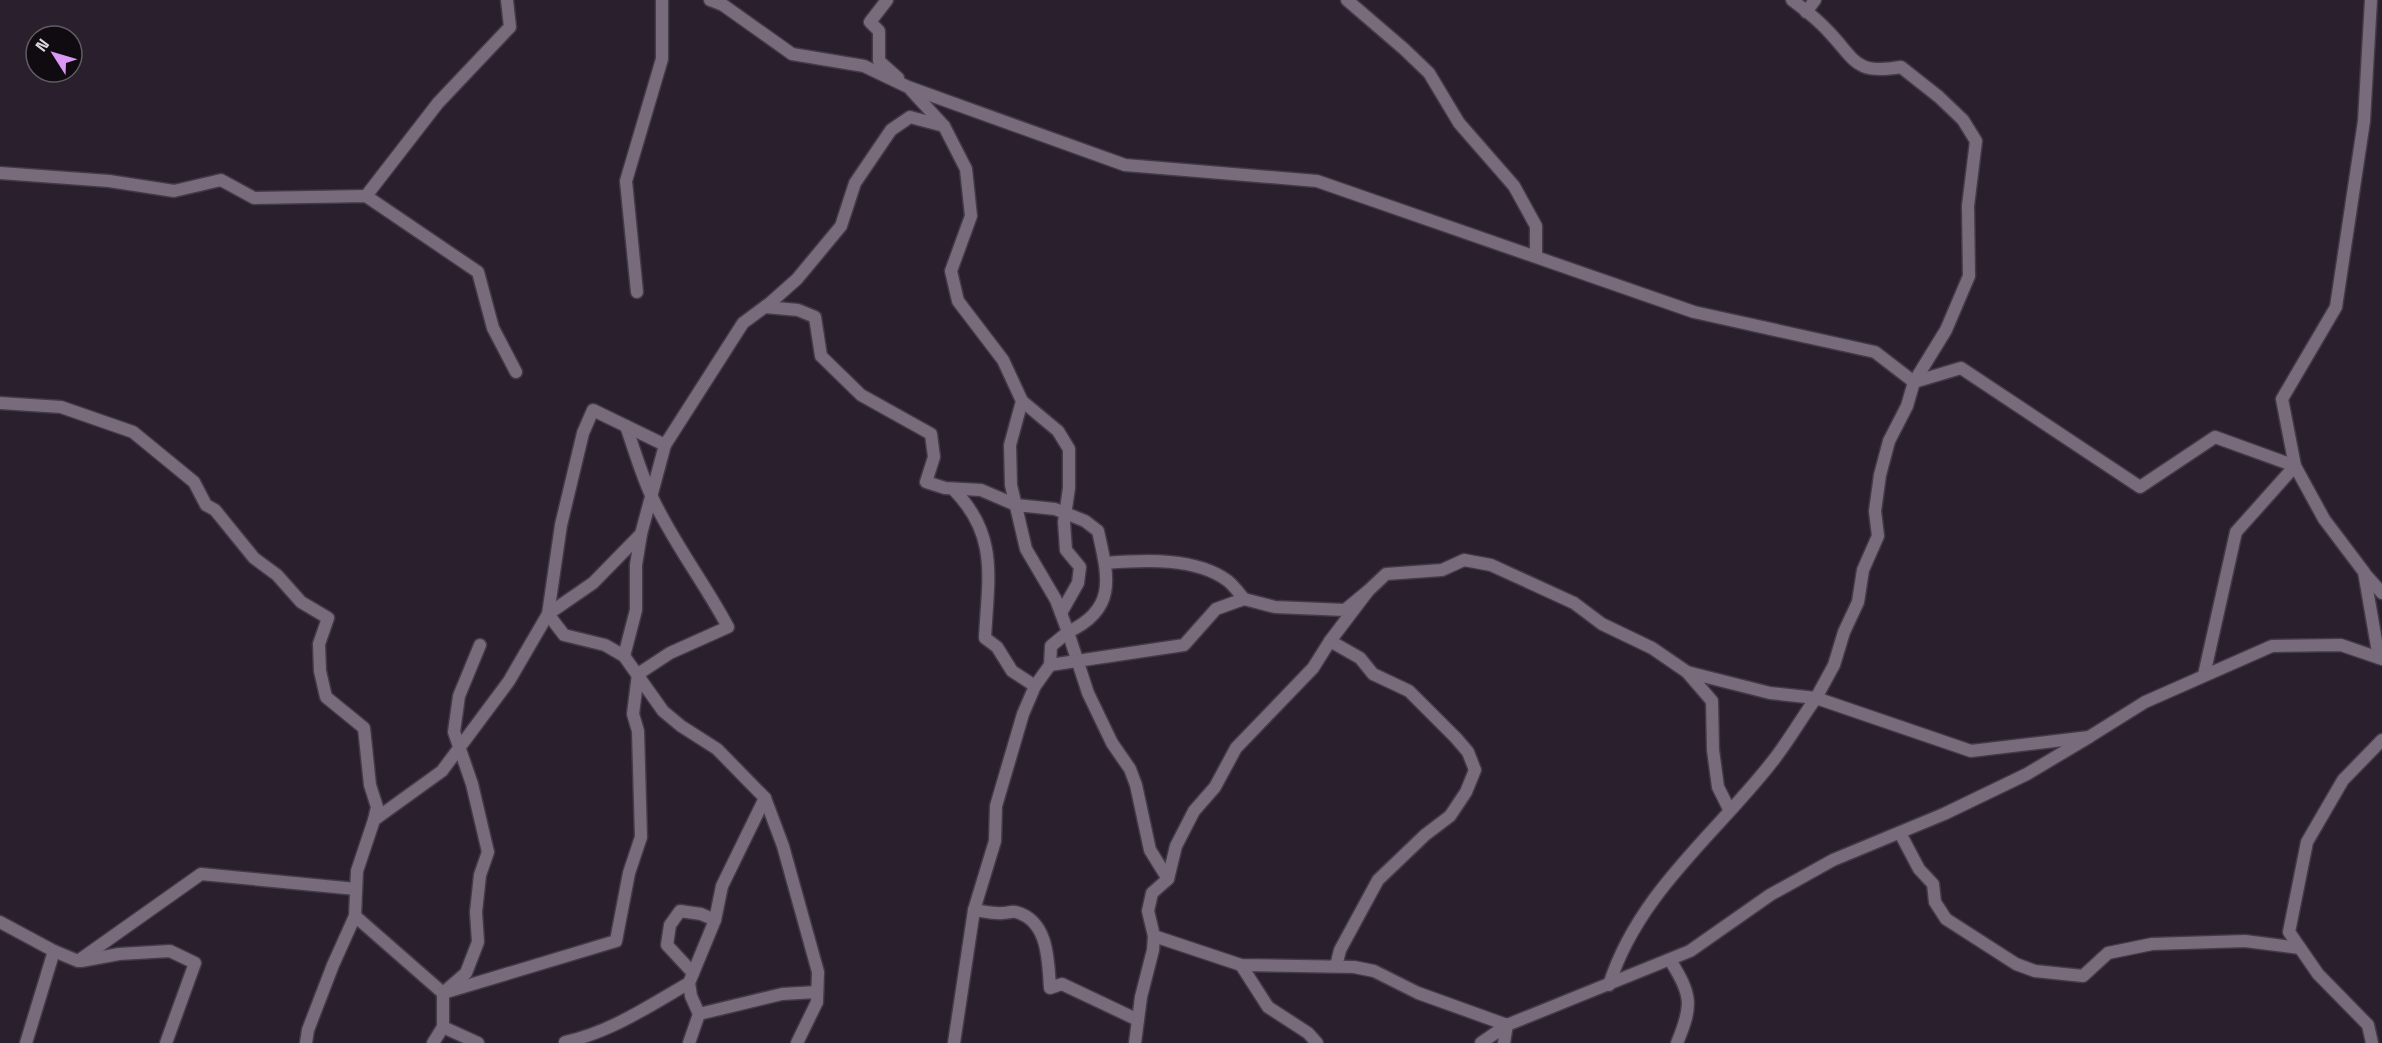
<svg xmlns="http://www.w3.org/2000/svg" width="2382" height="1043" font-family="'Space Grotesk',sans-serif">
<rect width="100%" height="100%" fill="#291f2d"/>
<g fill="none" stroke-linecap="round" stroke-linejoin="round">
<defs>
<g id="minor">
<polyline points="710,0 723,5 792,54 864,66 908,87 1125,165 1317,181 1694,312 1875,352 1914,382 1961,368 2140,487 2215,437 2295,466 2324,519 2364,572 2379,658"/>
<polyline points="887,0 870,22 879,31 879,61 898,78"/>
<polyline points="1347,0 1404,49 1429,73 1459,123 1514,186 1536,226 1536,256"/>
<polyline points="1806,12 1815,0"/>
<polyline points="911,90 944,126 966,169 971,216 951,271 958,301 1003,360 1022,401 1010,445 1011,485 1026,549 1056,600 1068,632 1051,646 1050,665 1035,686 1023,714 996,806 995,841 974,910 954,1043"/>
<polyline points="0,173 109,181 174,191 221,180 254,198 366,196 478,272 493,328 516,372"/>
<polyline points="366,196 438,103 510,27 507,0"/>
<polyline points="637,292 626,181 662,59 662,0"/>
<path d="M 765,307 L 798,310 L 815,317 L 821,356 L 861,395 L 931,434 L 934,457 L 926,482 L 945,488 L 981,490 L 1016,505 L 1055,509 L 1085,521 L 1098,531 C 1108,576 1118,609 1068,632 L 1088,693 L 1112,743 L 1130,769 L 1136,785 L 1150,850 L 1168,879"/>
<polyline points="1022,401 1058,431 1069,449 1069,488 1064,522 1066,550 1080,567 1078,583 1061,613"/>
<polyline points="0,403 61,407 133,432 194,482 206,505 215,510 254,558 277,575 301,602 328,618 319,644 320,671 326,697 364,728 370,785 377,807 374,820"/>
<polyline points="665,445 641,534 593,583 548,614 564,635 605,645 624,656 663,711 681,726 717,749 765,798 783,846 818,972 817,1002 797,1043"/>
<path d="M 953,489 C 999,535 988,578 985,638 L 997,647 L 1012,671 L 1035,686"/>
<path d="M 1106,563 C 1144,560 1196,557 1228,581 C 1234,586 1239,593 1244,599"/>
<polyline points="2365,574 2382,593"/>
<polyline points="1368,591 1386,574 1442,570 1464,560 1491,565 1574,603 1602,624 1652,648 1687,672"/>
<polyline points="1330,641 1360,658 1373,674 1409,691 1456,738 1468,752 1475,770 1466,792 1450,816 1425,835 1378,880 1340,950 1336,966"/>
<polyline points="624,656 636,610 636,565 641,534"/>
<polyline points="1050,665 1184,645 1216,609 1244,599 1275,607 1345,610 1368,591 1330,641 1313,668 1236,748 1215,787 1194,811 1176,846 1168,879 1152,893 1148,911 1154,936"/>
<polyline points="2204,675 2236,532 2295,466 2282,399 2336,307 2364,121 2371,0"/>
<path d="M 1729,809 L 1718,787 L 1713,750 L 1712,701 L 1687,672 L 1770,693 L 1816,698 L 1834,665 L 1844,632 L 1858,602 L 1863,570 L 1878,536 L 1875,511 L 1880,475 L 1889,441 L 1907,406 L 1914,382 L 1946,330 L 1969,276 L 1968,206 L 1976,141 L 1963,120 L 1939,97 L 1901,67 C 1854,75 1856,60 1828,31 C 1818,20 1804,9 1792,0"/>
<polyline points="1900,833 1919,869 1933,884 1935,902 1946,919 2016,964 2035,971 2083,976 2108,953 2152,944 2245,941 2300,948"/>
<path d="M 974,910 C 983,911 993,914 1003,913 C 1007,913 1012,911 1016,912 C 1049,921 1048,961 1050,988 L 1062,984 L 1138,1020"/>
<path d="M 355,916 L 443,993 L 616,941 L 629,873 L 641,837 L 638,731 L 633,714 L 638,674 L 670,653 L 728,627 C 704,582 672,541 651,495 C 641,473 634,449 626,426"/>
<polyline points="0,922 54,951 26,1043"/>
<polyline points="54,951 78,961 201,874 356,889"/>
<path d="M 1670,960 C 1692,995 1693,1005 1677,1043"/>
<polyline points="81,961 119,954 170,951 195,963 166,1043"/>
<polyline points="1241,965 1268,1007 1308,1033 1317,1043"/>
<polyline points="693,973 667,945 670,925 680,911 701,914 715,920"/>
<path d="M 1609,985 C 1638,893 1715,835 1772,762 C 1788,742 1801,719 1816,698 L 1971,751 L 2089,737 L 2145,702 L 2272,646 L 2341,645 L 2382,659"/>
<polyline points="699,1014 782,994 817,992"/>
<polyline points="443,1027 443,993 466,973 478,942 476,912 480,875 488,852 472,784 454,732 459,696 480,645"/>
<path d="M 565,1042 C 611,1032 649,1006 689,983"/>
<polyline points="306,1043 308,1030 333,965 355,916 357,871 374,820 442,771 509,681 548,614 561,525 583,433 593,410 665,445 743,323 770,303 797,279 841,226 855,183 891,130 910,117 944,126"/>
<polyline points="433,1043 443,1027 478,1043"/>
<polyline points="689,1043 699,1014 691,996 689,983 715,920 722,886 765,798"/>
<polyline points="1135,1043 1141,997 1153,950 1154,936 1241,965 1354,967 1374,971 1418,993 1507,1025 1690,951 1770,895 1833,860 1944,814 2027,774 2089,737"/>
<polyline points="1481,1043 1507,1025 1504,1043"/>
<polyline points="2372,1043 2368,1025 2318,974 2289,932 2307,842 2343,780 2382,740"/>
</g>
</defs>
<!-- minor casing -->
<use href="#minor" stroke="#423a45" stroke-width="15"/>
<!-- minor -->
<use href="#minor" stroke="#776b7c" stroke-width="12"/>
</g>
<!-- north arrow -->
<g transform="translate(54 54) rotate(307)"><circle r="28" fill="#0f0b11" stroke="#615c63" stroke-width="1.5"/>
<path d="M0-4.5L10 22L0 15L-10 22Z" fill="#db99f5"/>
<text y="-9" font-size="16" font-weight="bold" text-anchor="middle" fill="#dcd5de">N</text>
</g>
</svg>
